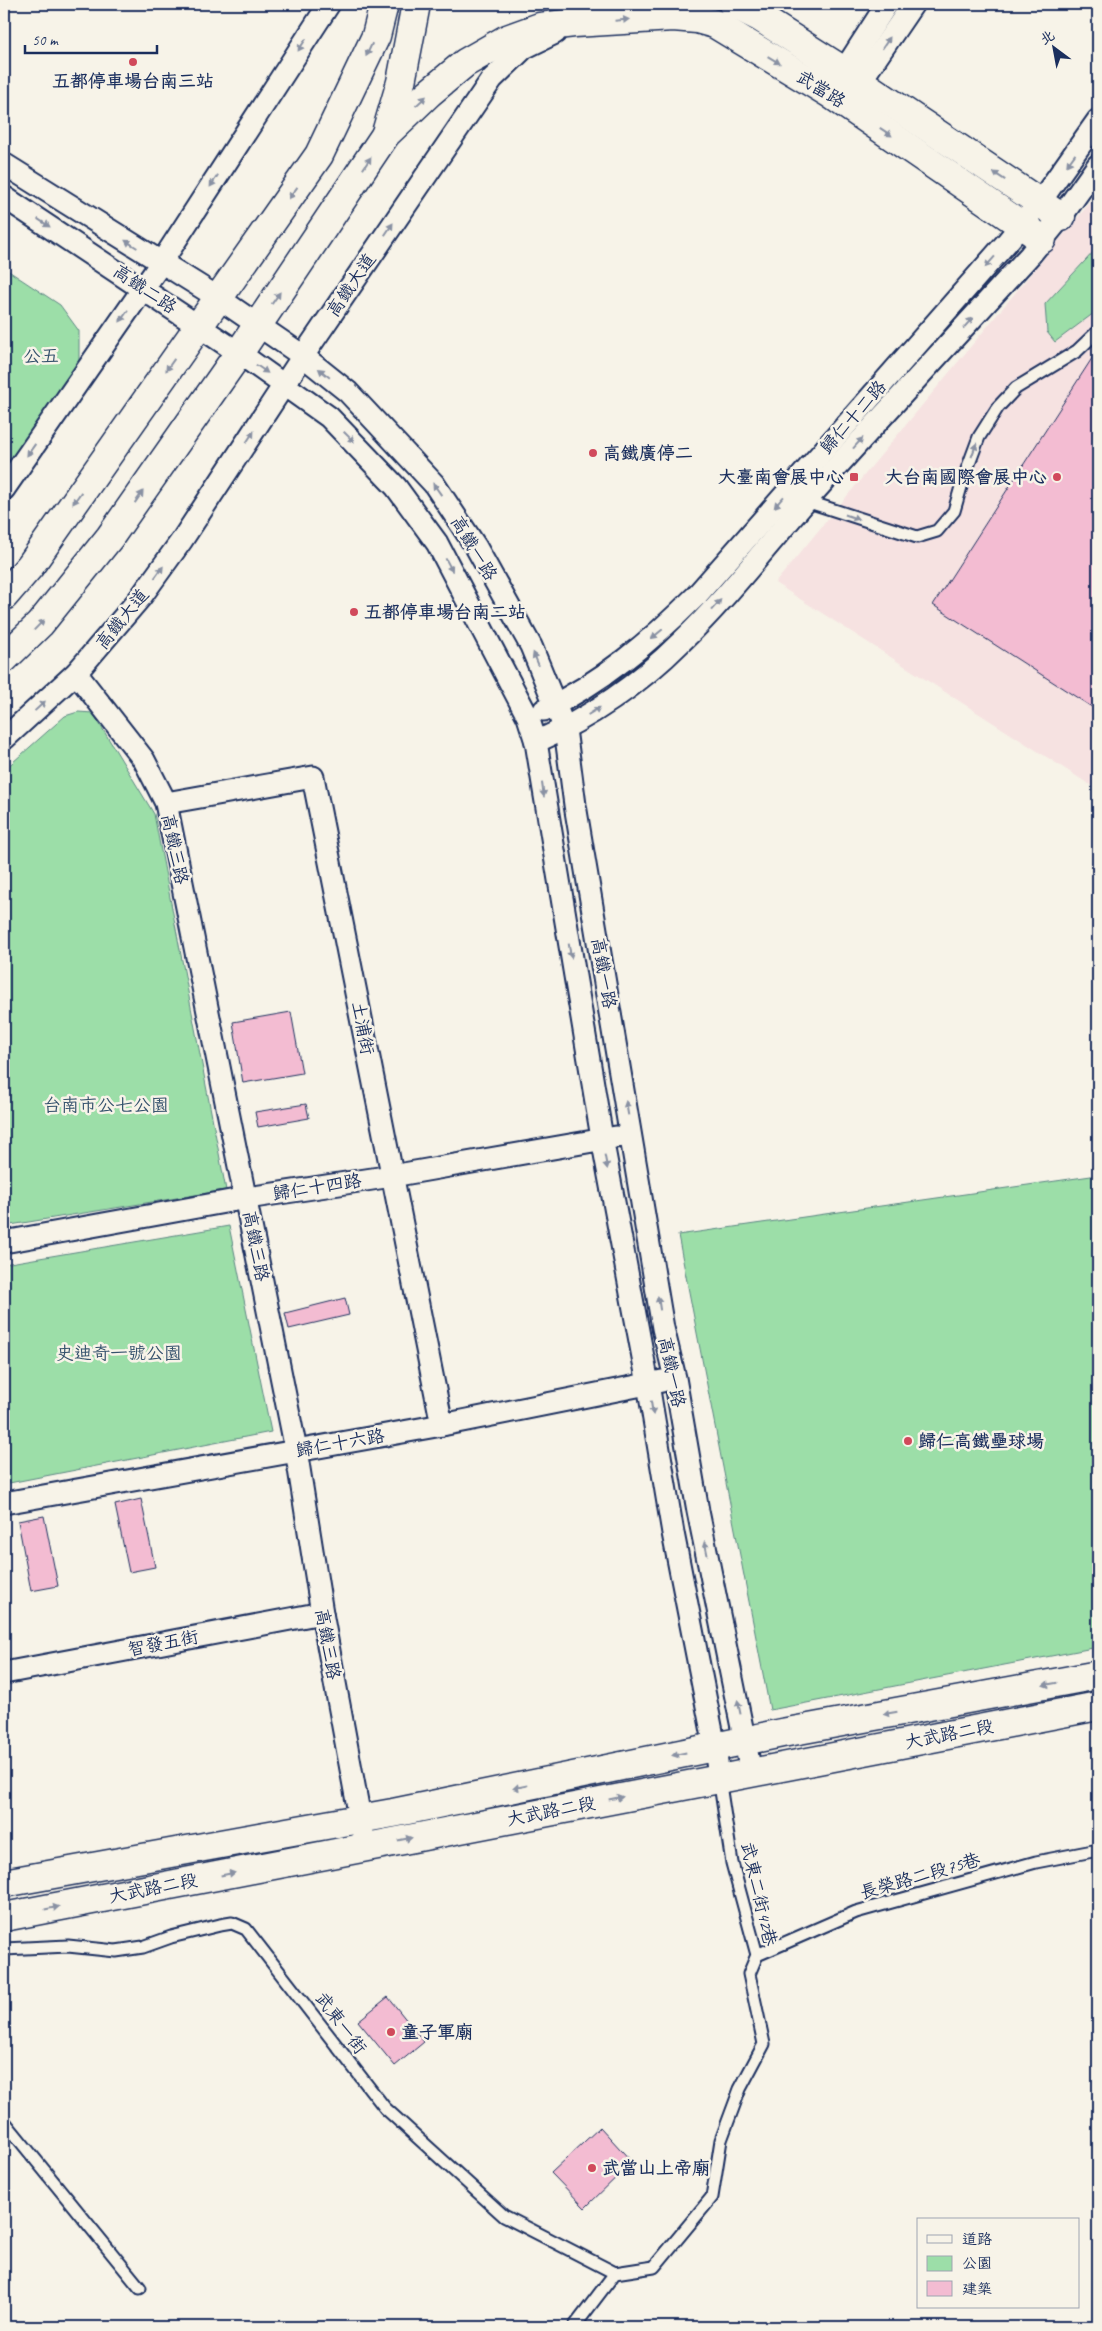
<svg xmlns="http://www.w3.org/2000/svg" width="1102" height="2331" font-family="Caveat,'LXGW WenKai TC',sans-serif">
<rect width="100%" height="100%" fill="#f7f3e8"/>
<filter id="ink" filterUnits="userSpaceOnUse"><feTurbulence type="fractalNoise" baseFrequency=".02" numOctaves="2"/><feDisplacementMap in="SourceGraphic" scale="10" xChannelSelector="R" yChannelSelector="G"/><feConvolveMatrix kernelMatrix="1 2 1 2 8 2 1 2 1" color-interpolation-filters="sRGB"/></filter>
<g filter="url(#ink)">
<!-- built -->
<polygon fill="#f6e2e1" points="1098,193 1098,790 775,583"/>
<!-- green -->
<g fill="#9cdea8" stroke="#5c8683">
<polygon points="1098,247 1098,310 1055,342 1047,332 1045,304"/>
<polygon points="4,268 60,305 79,331 79,381 4,482"/>
<polygon points="78,712 93,713 154,814 226,1190 4,1226 4,770 65,716"/>
<polygon points="1098,1175 1098,1647 770,1710 678,1235"/>
<polygon points="229,1226 271,1432 4,1484 4,1264"/>
</g>
<!-- building -->
<g fill="#f3bcd2" stroke="#1b2f5e">
<polygon points="1098,349 1098,711 933,605"/>
<polygon points="291,1012 302,1073 243,1083 233,1022"/>
<polygon points="306,1104 309,1118 258,1127 255,1112"/>
<polygon points="345,1298 349,1315 289,1329 285,1313"/>
<polygon points="141,1499 155,1567 129,1572 115,1505"/>
<polygon points="44,1516 58,1586 31,1591 18,1521"/>
<polygon points="388,1997 424,2042 395,2066 358,2021"/>
<polygon points="600,2127 632,2162 585,2208 551,2173"/>
</g>
<g fill="none" stroke-linecap="round" stroke-linejoin="round">
<defs>
<g id="service">
<polyline points="806,501 917,537 937,531 954,511 963,480 979,437 998,407 1016,388 1077,351 1098,331"/>
<polyline points="4,1949 68,1946 116,1951 143,1947 171,1937 220,1925 232,1923 246,1929 385,2108 504,2216 615,2273"/>
<polyline points="757,1955 856,1912 1036,1862 1098,1850"/>
<polyline points="4,2121 140,2288"/>
<polyline points="574,2327 615,2273 654,2267 712,2197 721,2140 740,2089 764,2044 749,1974 757,1955 732,1863 719,1778"/>
</g>
<g id="minor">
<polyline points="836,83 887,4"/>
<polyline points="851,95 913,4"/>
<polyline points="4,164 217,297 303,356 348,392 434,484 476,547 531,646 565,729 575,805 663,1328 675,1378 698,1511 751,1772"/>
<polyline points="4,197 239,353 329,417 396,487 437,543 528,717 536,742 602,1138 648,1384 673,1533 715,1747 719,1778"/>
<polyline points="4,489 161,263 329,4"/>
<polyline points="76,673 144,760 166,803 296,1450 322,1613 363,1834"/>
<path d="M 544,710 C 602,682 650,642 696,596 L 1008,241 L 1040,202 L 1098,120"/>
<polyline points="4,739 76,673 140,598 182,540 303,356 492,79 524,48 555,33"/>
<path d="M 536,742 C 590,718 639,684 681,642 C 726,599 765,548 806,501 C 880,418 955,337 1030,255 L 1061,217 L 1098,165"/>
<polyline points="166,803 313,777 442,1425"/>
<polyline points="4,1242 247,1198 392,1176 616,1137"/>
<polyline points="4,1503 442,1425 662,1381"/>
<polyline points="4,1673 322,1613"/>
</g>
<g id="tertiary">
<polyline points="733,4 759,17 844,71 1061,217"/>
<polyline points="386,133 401,82 416,4"/>
<polyline points="4,596 30,566 319,155 376,36 384,4"/>
<polyline points="4,659 40,624 110,537 239,353 386,134 429,93 465,63 507,39 540,27 574,23 673,17 697,19 715,24 829,93 1042,239"/>
<polyline points="4,1883 393,1813 782,1733 1098,1675"/>
<polyline points="4,1917 1098,1706"/>
</g>
</defs>
<!-- service casing -->
<use href="#service" stroke="#1b2f5e" stroke-width="15"/>
<!-- minor casing -->
<use href="#minor" stroke="#1b2f5e" stroke-width="25"/>
<!-- tertiary casing -->
<use href="#tertiary" stroke="#1b2f5e" stroke-width="31"/>
<!-- service -->
<use href="#service" stroke="#f7f3e8" stroke-width="11"/>
<!-- minor -->
<use href="#minor" stroke="#f7f3e8" stroke-width="21"/>
<!-- tertiary -->
<use href="#tertiary" stroke="#f7f3e8" stroke-width="28"/>
</g>
<!-- one-way arrows -->
<defs><path id="oneway-solid" d="M-6-.8H1V-3.2L6.5 0L1 3.2V.8H-6Z" transform="scale(1.25)"/></defs>
<g fill="#8991a3">
<use href="#oneway-solid" transform="translate(622 20) rotate(-5)"/>
<use href="#oneway-solid" transform="translate(886 43) rotate(-56)"/>
<use href="#oneway-solid" transform="translate(302 45) rotate(123)"/>
<use href="#oneway-solid" transform="translate(369 50) rotate(115)"/>
<use href="#oneway-solid" transform="translate(774 60) rotate(31)"/>
<use href="#oneway-solid" transform="translate(421 101) rotate(-43)"/>
<use href="#oneway-solid" transform="translate(886 132) rotate(34)"/>
<use href="#oneway-solid" transform="translate(1071 160) rotate(126)"/>
<use href="#oneway-solid" transform="translate(367 163) rotate(-57)"/>
<use href="#oneway-solid" transform="translate(999 176) rotate(-146)"/>
<use href="#oneway-solid" transform="translate(214 181) rotate(123)"/>
<use href="#oneway-solid" transform="translate(293 193) rotate(126)"/>
<use href="#oneway-solid" transform="translate(44 223) rotate(33)"/>
<use href="#oneway-solid" transform="translate(389 229) rotate(-56)"/>
<use href="#oneway-solid" transform="translate(131 244) rotate(-148)"/>
<use href="#oneway-solid" transform="translate(990 262) rotate(131)"/>
<use href="#oneway-solid" transform="translate(276 298) rotate(-55)"/>
<use href="#oneway-solid" transform="translate(124 316) rotate(125)"/>
<use href="#oneway-solid" transform="translate(968 323) rotate(-48)"/>
<use href="#oneway-solid" transform="translate(170 365) rotate(125)"/>
<use href="#oneway-solid" transform="translate(262 369) rotate(35)"/>
<use href="#oneway-solid" transform="translate(324 373) rotate(-141)"/>
<use href="#oneway-solid" transform="translate(250 437) rotate(-57)"/>
<use href="#oneway-solid" transform="translate(349 437) rotate(45)"/>
<use href="#oneway-solid" transform="translate(858 443) rotate(-48)"/>
<use href="#oneway-solid" transform="translate(31 450) rotate(125)"/>
<use href="#oneway-solid" transform="translate(974 450) rotate(-70)"/>
<use href="#oneway-solid" transform="translate(437 489) rotate(-125)"/>
<use href="#oneway-solid" transform="translate(139 497) rotate(-55)"/>
<use href="#oneway-solid" transform="translate(77 498) rotate(125)"/>
<use href="#oneway-solid" transform="translate(779 502) rotate(131)"/>
<use href="#oneway-solid" transform="translate(852 517) rotate(19)"/>
<use href="#oneway-solid" transform="translate(449 565) rotate(62)"/>
<use href="#oneway-solid" transform="translate(159 572) rotate(-54)"/>
<use href="#oneway-solid" transform="translate(716 605) rotate(-48)"/>
<use href="#oneway-solid" transform="translate(39 625) rotate(-46)"/>
<use href="#oneway-solid" transform="translate(657 634) rotate(140)"/>
<use href="#oneway-solid" transform="translate(536 659) rotate(-113)"/>
<use href="#oneway-solid" transform="translate(40 706) rotate(-43)"/>
<use href="#oneway-solid" transform="translate(594 711) rotate(-32)"/>
<use href="#oneway-solid" transform="translate(543 790) rotate(82)"/>
<use href="#oneway-solid" transform="translate(570 951) rotate(80)"/>
<use href="#oneway-solid" transform="translate(627 1108) rotate(-100)"/>
<use href="#oneway-solid" transform="translate(606 1162) rotate(79)"/>
<use href="#oneway-solid" transform="translate(659 1303) rotate(-99)"/>
<use href="#oneway-solid" transform="translate(652 1408) rotate(81)"/>
<use href="#oneway-solid" transform="translate(706 1548) rotate(-102)"/>
<use href="#oneway-solid" transform="translate(1050 1684) rotate(170)"/>
<use href="#oneway-solid" transform="translate(739 1707) rotate(-102)"/>
<use href="#oneway-solid" transform="translate(890 1713) rotate(170)"/>
<use href="#oneway-solid" transform="translate(679 1754) rotate(168)"/>
<use href="#oneway-solid" transform="translate(520 1787) rotate(168)"/>
<use href="#oneway-solid" transform="translate(616 1798) rotate(-11)"/>
<use href="#oneway-solid" transform="translate(405 1839) rotate(-11)"/>
<use href="#oneway-solid" transform="translate(228 1874) rotate(-11)"/>
<use href="#oneway-solid" transform="translate(52 1908) rotate(-11)"/>
</g>
</g>
<!-- markers -->
<g fill="#d1495b" stroke="#f7f3e8" stroke-width="2">
<circle cx="133" cy="62" r="5"/>
<circle cx="593" cy="453" r="5"/>
<rect x="849" y="472" width="10" height="10" rx="2.5"/>
<circle cx="1057" cy="477" r="5"/>
<circle cx="354" cy="612" r="5"/>
<circle cx="908" cy="1441" r="5"/>
<circle cx="391" cy="2032" r="5"/>
<circle cx="592" cy="2168" r="5"/>
</g>
<g text-anchor="middle" stroke-width="5" stroke-linejoin="round" paint-order="stroke">
<!-- poi labels -->
<g font-size="18" font-weight="bold" fill="#1b2f5e" stroke="#f7f3e8" text-anchor="start">
<text x="133" y="87" text-anchor="middle">五都停車場台南三站</text>
<text x="603" y="459">高鐵廣停二</text>
<text x="844" y="483" text-anchor="end">大臺南會展中心</text>
<text x="1047" y="483" text-anchor="end">大台南國際會展中心</text>
<text x="364" y="618">五都停車場台南二站</text>
<text x="918" y="1447">歸仁高鐵壘球場</text>
<text x="401" y="2038">童子軍廟</text>
<text x="602" y="2174">武當山上帝廟</text>
</g>
<!-- street labels -->
<g font-size="18" fill="#1b2f5e" stroke="#f7f3e8">
<text transform="translate(821 89) rotate(32)" y="6">武當路</text>
<text transform="translate(351 285) rotate(-56)" y="6">高鐵大道</text>
<text transform="translate(145 289) rotate(34)" y="6">高鐵二路</text>
<text transform="translate(853 417) rotate(-49)" y="6">歸仁十二路</text>
<text transform="translate(474 548) rotate(59)" y="6">高鐵一路</text>
<text transform="translate(122 619) rotate(-51)" y="6">高鐵大道</text>
<text transform="translate(175 849) rotate(78)" y="6">高鐵三路</text>
<text transform="translate(604 973) rotate(80)" y="6">高鐵一路</text>
<text transform="translate(363 1028) rotate(79)" y="6">土浦街</text>
<text transform="translate(317 1187) rotate(-9)" y="6">歸仁十四路</text>
<text transform="translate(256 1246) rotate(79)" y="6">高鐵三路</text>
<text transform="translate(672 1372) rotate(78)" y="6">高鐵一路</text>
<text transform="translate(340 1443) rotate(-10)" y="6">歸仁十六路</text>
<text transform="translate(163 1643) rotate(-11)" y="6">智發五街</text>
<text transform="translate(328 1644) rotate(80)" y="6">高鐵三路</text>
<text transform="translate(949 1734) rotate(-11)" y="6">大武路二段</text>
<text transform="translate(551 1811) rotate(-11)" y="6">大武路二段</text>
<text transform="translate(920 1876) rotate(-16)" y="6">長榮路二段75巷</text>
<text transform="translate(153 1888) rotate(-11)" y="6">大武路二段</text>
<text transform="translate(759 1894) rotate(77)" y="6">武東二街42巷</text>
<text transform="translate(341 2023) rotate(53)" y="6">武東一街</text>
</g>
<!-- park labels -->
<g font-size="18" fill="#35526d" stroke="#f7f3e8">
<text x="41" y="362">公五</text>
<text x="106" y="1111">台南市公七公園</text>
<text x="119" y="1359">史迪奇一號公園</text>
</g>
</g>
<!-- margin -->
<rect width="1102" height="2331" fill="none" stroke="#f7f3e8" stroke-width="20"/>
<rect x="10" y="10" width="1082" height="2311" fill="none" stroke="#1b2f5e" stroke-width="2" filter="url(#ink)"/>
<!-- legend -->
<rect x="917" y="2218" width="162" height="90" fill="#f7f3e8" stroke="#9fa5b1"/>
<rect x="927" y="2235" width="25" height="8" fill="#f7f3e8" stroke="#9fa5b1"/>
<text x="962" y="2244" font-size="15" fill="#1b2f5e">道路</text>
<rect x="927" y="2256" width="25" height="15" fill="#9cdea8" stroke="#9fa5b1"/>
<text x="962" y="2268" font-size="15" fill="#1b2f5e">公園</text>
<rect x="927" y="2281" width="25" height="15" fill="#f3bcd2" stroke="#9fa5b1"/>
<text x="962" y="2294" font-size="15" fill="#1b2f5e">建築</text>
<!-- north arrow -->
<g transform="translate(1054 48) rotate(328)" stroke="#f7f3e8" stroke-width="4" paint-order="stroke">
<path d="M0-4L9 19L0 12L-9 19Z" fill="#1b2f5e"/>
<text y="-8" font-size="14" font-weight="bold" text-anchor="middle" fill="#1b2f5e">北</text>
</g>
<!-- scale -->
<path d="M25 45v8h132v-8" fill="none" stroke="#1b2f5e" stroke-width="2.5"/>
<text x="32" y="45" font-size="15" fill="#1b2f5e" stroke="#f7f3e8" stroke-width="4" paint-order="stroke">50 m</text>
</svg>
